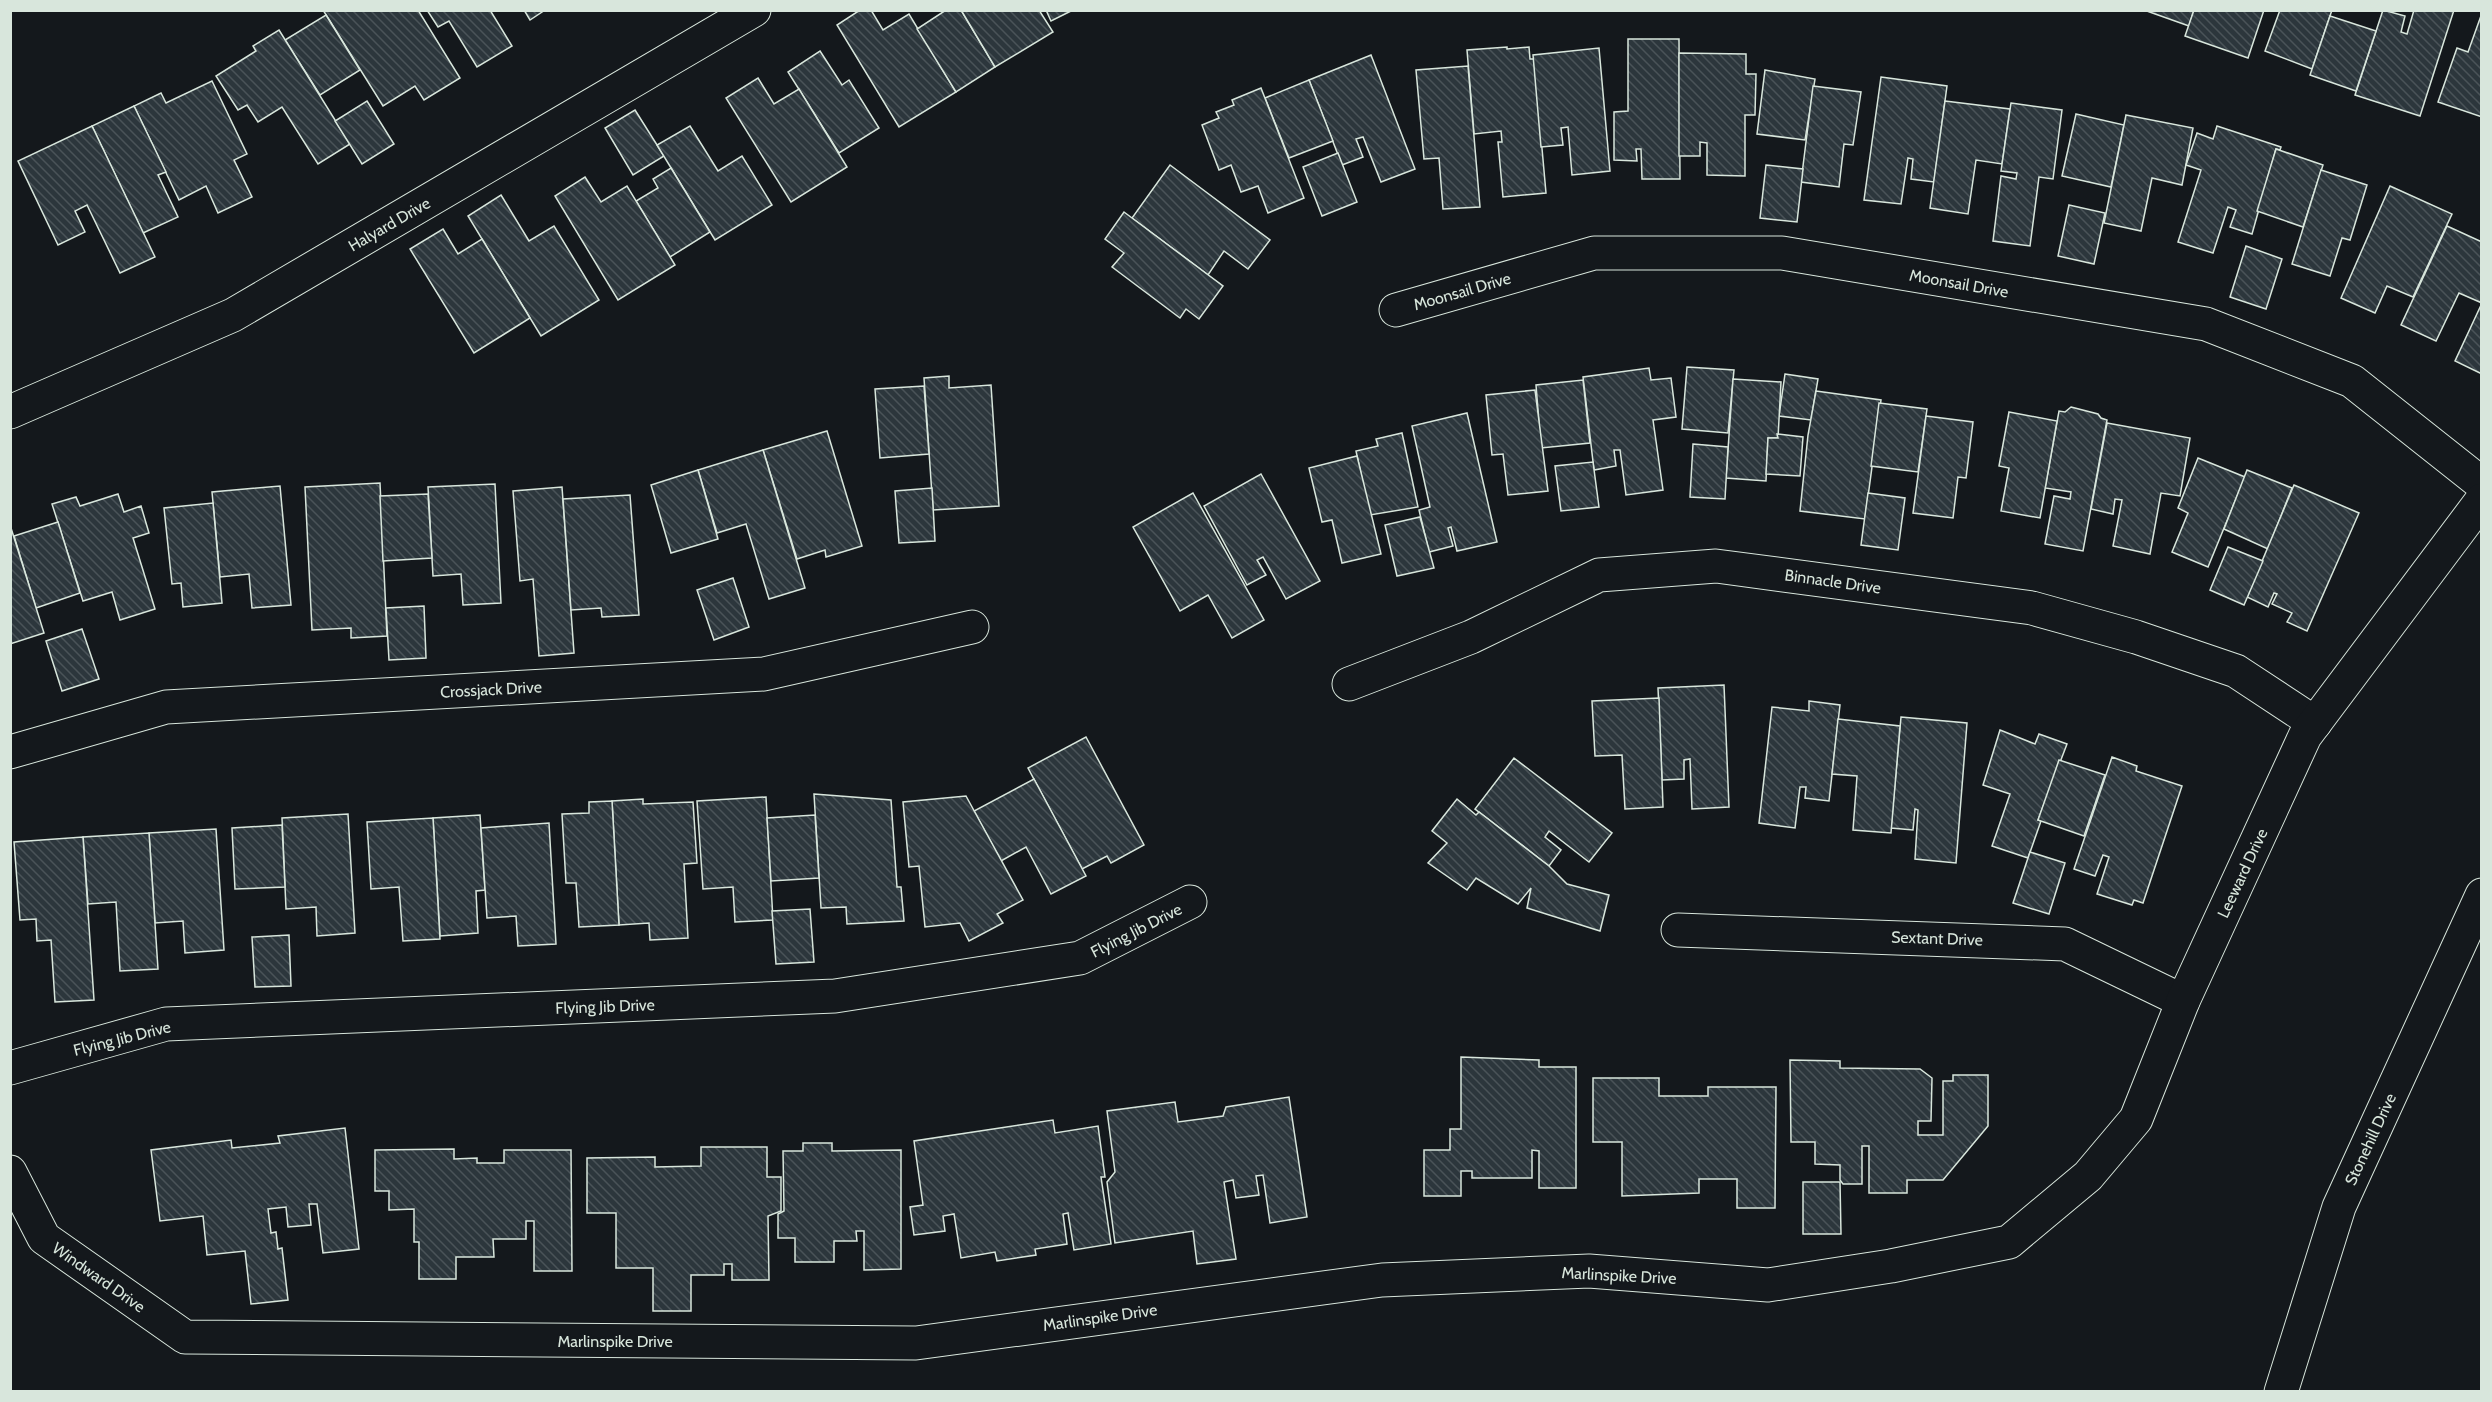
<svg xmlns="http://www.w3.org/2000/svg" width="2492" height="1402" font-family="Cabin,sans-serif">
<defs>
<pattern id="building-back-hatch" width="6" height="6" patternUnits="userSpaceOnUse" patternTransform="scale(1.5)"><rect width="6" height="6" fill="#2c363c"/><path d="M-1 5l2 2M0 0l6 6M5-1l2 2" fill="none" stroke="#4a5358"/></pattern>
</defs>
<rect width="100%" height="100%" fill="#14181c"/>
<!-- building -->
<g fill="url(#building-back-hatch)" stroke="#d8e6dc" stroke-width="1.5">
<polygon points="323,10 418,10 460,78 424,100 415,86 383,106"/>
<polygon points="427,10 490,10 512,46 477,67 449,21 438,27"/>
<polygon points="524,10 545,10 530,20"/>
<polygon points="860,10 871,10 883,30 909,14 956,92 899,127 837,25"/>
<polygon points="946,10 961,10 995,67 956,92 917,29"/>
<polygon points="961,10 1039,10 1053,32 995,67"/>
<polygon points="1046,10 1073,10 1051,21"/>
<polygon points="2144,10 2194,10 2189,26"/>
<polygon points="2194,10 2264,10 2248,58 2185,36"/>
<polygon points="2280,10 2332,10 2312,69 2265,51"/>
<polygon points="2383,10 2405,16 2401,32 2407,34 2414,10 2454,10 2420,116 2355,95"/>
<polygon points="2482,13 2482,117 2438,102 2457,48 2468,52"/>
<polygon points="326,15 360,70 320,95 285,40"/>
<polygon points="2330,16 2376,31 2356,91 2310,75"/>
<polygon points="279,30 350,144 318,164 282,107 258,122 247,105 238,110 216,76 256,51 253,46"/>
<polygon points="1628,39 1679,39 1680,179 1642,179 1641,149 1636,149 1637,161 1614,160 1614,112 1628,111"/>
<polygon points="1507,47 1507,49 1529,47 1530,59 1534,59 1546,193 1503,197 1498,142 1502,142 1501,131 1474,134 1467,50"/>
<polygon points="1599,48 1610,171 1572,175 1568,127 1561,128 1563,145 1541,147 1533,55"/>
<polygon points="820,51 842,85 849,80 879,128 839,153 788,72"/>
<polygon points="1679,53 1746,54 1746,74 1756,74 1755,115 1745,115 1745,176 1707,175 1707,143 1700,142 1700,156 1679,156"/>
<polygon points="1371,55 1415,169 1381,182 1363,137 1356,139 1363,157 1342,165 1309,80"/>
<polygon points="1468,66 1480,207 1443,209 1439,158 1424,159 1416,70"/>
<polygon points="1765,70 1815,79 1805,140 1757,134"/>
<polygon points="1881,77 1947,86 1934,182 1911,179 1913,159 1908,158 1901,204 1864,200"/>
<polygon points="758,78 774,104 799,89 847,167 791,202 726,98"/>
<polygon points="1309,80 1333,141 1289,158 1265,98"/>
<polygon points="212,81 247,154 234,160 252,197 218,213 206,186 179,200 134,106 161,93 166,103"/>
<polygon points="1813,86 1861,92 1853,145 1844,144 1839,187 1801,182"/>
<polygon points="1261,88 1304,198 1268,213 1258,186 1241,192 1231,165 1219,170 1202,125 1219,118 1216,112 1234,105 1232,100"/>
<polygon points="367,101 394,144 362,164 335,121"/>
<polygon points="1945,101 2010,109 2002,164 1976,160 1968,214 1930,208"/>
<polygon points="2011,103 2062,110 2053,179 2039,177 2030,246 1993,241 2001,176 2016,179 2017,173 2001,171"/>
<polygon points="134,106 166,172 158,175 178,217 143,233 92,126"/>
<polygon points="635,110 664,156 633,175 605,128"/>
<polygon points="2076,114 2124,125 2111,187 2062,176"/>
<polygon points="2126,115 2193,128 2182,185 2152,178 2141,231 2104,223"/>
<polygon points="92,126 155,257 120,273 87,205 75,211 85,232 58,245 18,161"/>
<polygon points="690,126 718,171 742,156 772,205 715,240 657,145"/>
<polygon points="2217,126 2281,147 2280,150 2276,149 2252,234 2230,227 2236,210 2228,207 2213,253 2178,242 2201,170 2186,165 2197,133 2213,139"/>
<polygon points="2276,149 2323,165 2303,227 2257,211"/>
<polygon points="1338,153 1357,202 1322,216 1303,167"/>
<polygon points="1170,165 1270,240 1248,269 1224,251 1208,275 1132,218"/>
<polygon points="1766,165 1803,169 1797,222 1760,218"/>
<polygon points="671,168 710,232 670,257 636,201 658,188 653,179"/>
<polygon points="2321,170 2367,185 2350,240 2342,238 2330,276 2292,264"/>
<polygon points="585,177 601,202 627,186 675,265 618,300 555,196"/>
<polygon points="2390,186 2452,214 2413,297 2387,286 2375,313 2341,298"/>
<polygon points="501,195 529,241 554,226 599,300 541,336 468,216"/>
<polygon points="2069,205 2105,213 2094,264 2058,256"/>
<polygon points="1124,212 1223,286 1199,319 1186,309 1180,318 1112,267 1124,253 1105,239"/>
<polygon points="2447,226 2482,242 2482,303 2459,293 2436,341 2401,325"/>
<polygon points="443,229 458,254 482,239 530,318 474,353 410,249"/>
<polygon points="2246,246 2282,259 2266,309 2230,297"/>
<polygon points="2482,303 2482,374 2455,361"/>
<polygon points="1687,367 1734,370 1728,433 1682,429"/>
<polygon points="1649,368 1651,380 1671,378 1676,417 1653,420 1663,490 1626,495 1620,450 1614,450 1616,466 1594,470 1583,377"/>
<polygon points="1785,374 1818,379 1811,420 1779,416"/>
<polygon points="949,376 949,388 991,385 999,506 933,510 924,378"/>
<polygon points="1733,379 1781,382 1778,438 1768,438 1766,481 1726,478"/>
<polygon points="1583,380 1590,443 1541,448 1536,385"/>
<polygon points="924,386 929,454 880,458 875,389"/>
<polygon points="1535,390 1548,491 1508,495 1503,454 1492,455 1486,395"/>
<polygon points="1816,391 1881,400 1865,519 1800,511 1808,435"/>
<polygon points="1879,403 1927,409 1918,472 1871,466"/>
<polygon points="2071,407 2098,414 2101,418 2107,420 2083,551 2045,544 2054,496 2070,499 2071,492 2045,488 2059,411 2065,412"/>
<polygon points="2009,412 2057,421 2040,518 2001,511 2009,468 1999,466"/>
<polygon points="1467,413 1497,542 1457,551 1451,527 1448,528 1453,546 1429,552 1419,510 1430,507 1412,426"/>
<polygon points="1926,416 1973,422 1966,478 1958,477 1953,518 1913,513"/>
<polygon points="2107,423 2190,438 2180,496 2161,493 2150,554 2113,546 2122,500 2115,499 2113,514 2091,509"/>
<polygon points="827,431 862,546 826,557 825,550 797,559 763,450"/>
<polygon points="1402,433 1418,507 1370,515 1356,451 1378,446 1376,439"/>
<polygon points="1777,434 1803,437 1800,476 1766,474 1768,438 1778,438"/>
<polygon points="1693,444 1728,447 1725,499 1690,497"/>
<polygon points="763,450 805,588 769,599 746,524 717,533 698,470"/>
<polygon points="1357,456 1381,554 1342,563 1332,520 1322,522 1309,468"/>
<polygon points="2198,458 2245,477 2208,567 2172,552 2188,513 2178,508"/>
<polygon points="1593,462 1599,507 1561,511 1555,466"/>
<polygon points="698,470 718,539 671,553 651,485"/>
<polygon points="2247,470 2292,488 2268,549 2224,529"/>
<polygon points="1261,474 1320,581 1286,599 1263,557 1257,560 1266,575 1247,585 1204,506"/>
<polygon points="380,483 387,636 351,638 351,628 312,630 305,487"/>
<polygon points="495,484 501,603 463,605 461,574 433,576 428,487"/>
<polygon points="2294,485 2359,513 2307,631 2287,622 2292,613 2272,604 2277,594 2274,593 2268,607 2247,597"/>
<polygon points="280,486 291,605 252,608 249,574 220,577 212,492"/>
<polygon points="562,487 574,653 539,656 533,579 520,581 513,491"/>
<polygon points="932,488 935,541 899,543 895,491"/>
<polygon points="1193,493 1264,620 1232,638 1208,595 1180,611 1133,527"/>
<polygon points="1868,493 1905,498 1898,550 1861,545"/>
<polygon points="118,494 124,512 141,506 149,533 133,538 155,609 120,620 112,592 83,601 52,504 76,497 80,506"/>
<polygon points="428,494 432,558 383,561 380,496"/>
<polygon points="630,495 639,615 602,617 601,608 571,610 563,499"/>
<polygon points="213,503 222,603 183,607 181,583 172,584 164,508"/>
<polygon points="1420,517 1434,568 1397,576 1385,525"/>
<polygon points="58,522 80,593 36,608 14,536"/>
<polygon points="11,528 44,633 10,644 10,528"/>
<polygon points="2228,547 2263,561 2244,605 2210,590"/>
<polygon points="733,578 749,627 714,640 697,590"/>
<polygon points="424,606 426,658 389,660 386,608"/>
<polygon points="82,629 99,679 62,691 46,641"/>
<polygon points="1724,685 1729,807 1692,809 1690,759 1684,760 1684,779 1662,780 1658,688"/>
<polygon points="1659,698 1663,807 1625,809 1622,755 1595,756 1592,701"/>
<polygon points="1809,701 1840,705 1829,801 1805,798 1806,787 1800,787 1795,828 1759,823 1772,707 1809,711"/>
<polygon points="1901,717 1967,723 1956,863 1915,859 1918,810 1915,809 1913,830 1891,828"/>
<polygon points="1838,719 1900,726 1891,833 1853,830 1857,776 1832,774"/>
<polygon points="2000,730 2035,744 2039,734 2067,744 2038,820 2041,821 2028,858 1992,846 2010,794 1983,785"/>
<polygon points="1086,737 1144,845 1111,863 1107,856 1082,869 1028,768"/>
<polygon points="2112,757 2137,766 2136,771 2182,786 2143,903 2134,900 2132,905 2097,894 2109,857 2103,855 2095,876 2074,869"/>
<polygon points="1514,758 1612,833 1589,862 1549,831 1545,837 1561,850 1549,866 1475,809"/>
<polygon points="2059,760 2105,775 2084,836 2038,820"/>
<polygon points="1034,779 1086,876 1051,894 1026,847 1001,861 974,811"/>
<polygon points="814,794 891,800 897,887 901,887 904,921 847,924 846,907 821,908"/>
<polygon points="966,796 1023,900 997,914 1003,923 969,941 960,923 925,927 919,866 909,867 903,802"/>
<polygon points="766,797 773,920 735,922 733,887 703,889 697,801"/>
<polygon points="643,799 643,804 693,802 697,863 684,864 688,938 650,940 649,923 619,925 612,801"/>
<polygon points="1457,799 1476,815 1479,812 1549,866 1567,884 1609,895 1600,931 1527,908 1531,888 1518,904 1476,878 1467,890 1428,863 1447,843 1432,831"/>
<polygon points="612,801 619,925 579,927 576,883 566,883 562,814 589,813 589,802"/>
<polygon points="348,814 355,933 317,936 316,907 286,909 282,818"/>
<polygon points="480,815 485,890 476,891 478,933 440,936 433,818"/>
<polygon points="815,815 819,878 771,881 767,818"/>
<polygon points="433,818 440,939 403,941 399,887 371,889 367,822"/>
<polygon points="549,823 556,944 518,946 516,916 487,918 481,828"/>
<polygon points="282,825 285,887 235,889 232,828"/>
<polygon points="216,829 224,950 185,953 183,921 155,923 149,833"/>
<polygon points="149,833 158,969 120,971 116,902 88,904 83,837"/>
<polygon points="83,837 94,1000 55,1002 51,940 37,941 36,919 20,920 14,842"/>
<polygon points="2030,852 2065,863 2049,914 2013,903"/>
<polygon points="810,909 814,962 776,964 772,911"/>
<polygon points="289,935 291,986 255,987 252,937"/>
<polygon points="1461,1057 1539,1060 1539,1067 1576,1067 1576,1188 1539,1188 1539,1151 1532,1150 1532,1178 1472,1178 1472,1171 1461,1171 1461,1196 1424,1196 1424,1150 1450,1150 1450,1129 1461,1129"/>
<polygon points="1790,1060 1840,1061 1840,1068 1920,1069 1932,1078 1931,1121 1918,1121 1918,1135 1943,1135 1943,1081 1953,1081 1953,1075 1988,1075 1988,1126 1943,1180 1907,1180 1907,1193 1869,1193 1869,1146 1862,1146 1862,1184 1843,1184 1840,1180 1840,1165 1815,1164 1815,1142 1791,1142"/>
<polygon points="1593,1078 1659,1078 1659,1096 1708,1096 1708,1087 1776,1087 1775,1208 1737,1208 1737,1179 1699,1179 1699,1193 1622,1196 1622,1142 1593,1142"/>
<polygon points="1289,1097 1307,1217 1270,1223 1263,1175 1256,1176 1259,1195 1236,1198 1233,1180 1224,1182 1236,1259 1197,1264 1193,1231 1115,1243 1107,1182 1115,1172 1107,1111 1175,1102 1178,1122 1223,1116 1226,1107"/>
<polygon points="1053,1120 1055,1133 1098,1126 1105,1177 1101,1177 1111,1244 1074,1250 1068,1213 1063,1214 1067,1244 1035,1249 1036,1255 997,1261 995,1252 961,1258 954,1214 943,1216 945,1231 914,1235 910,1207 923,1205 914,1141"/>
<polygon points="345,1128 359,1249 323,1253 317,1204 309,1204 311,1225 288,1227 286,1207 268,1209 271,1233 276,1232 278,1249 282,1248 288,1300 251,1304 245,1251 207,1255 203,1216 160,1221 151,1150 231,1140 232,1148 280,1143 278,1136"/>
<polygon points="803,1143 832,1143 832,1151 901,1150 901,1269 864,1270 864,1231 856,1231 857,1241 834,1241 834,1262 795,1262 795,1238 778,1238 778,1214 784,1211 783,1151 803,1151"/>
<polygon points="701,1147 767,1147 767,1177 781,1177 781,1211 768,1216 769,1280 732,1280 732,1264 724,1264 724,1275 691,1275 691,1311 653,1311 653,1268 616,1268 616,1213 587,1213 587,1158 655,1157 655,1167 701,1166"/>
<polygon points="454,1149 454,1159 477,1158 477,1163 504,1163 504,1150 571,1150 572,1271 534,1271 534,1221 526,1221 526,1239 493,1239 494,1257 456,1257 456,1279 419,1279 419,1242 414,1242 414,1209 389,1210 389,1191 375,1191 375,1150"/>
<polygon points="1803,1182 1840,1182 1841,1234 1803,1234"/>
</g>
<g fill="none" stroke-linecap="round" stroke-linejoin="round">
<defs>
<g id="street">
<polyline points="1396,310 1594,253 1782,253 2206,324 2352,381 2482,484"/>
<polyline points="10,412 233,315 754,10"/>
<polyline points="1349,684 1471,637 1599,575 1716,566 2032,608 2136,637 2236,671 2315,723"/>
<polyline points="10,752 166,707 764,674 972,627"/>
<polyline points="1678,930 2065,944 2183,1001"/>
<polyline points="10,1068 166,1024 835,996 1080,958 1190,902"/>
<polyline points="10,1172 44,1238 185,1337 916,1343 1382,1280 1589,1271 1768,1285 1891,1266 2009,1242 2088,1176 2136,1119 2183,1001 2305,736 2482,500"/>
</g>
<polyline id="secondary" points="2281,1392 2339,1207 2482,895"/>
</defs>
<!-- street casing -->
<use href="#street" stroke="#d8e6dc" stroke-width="35"/>
<!-- secondary casing -->
<use href="#secondary" stroke="#d8e6dc" stroke-width="35"/>
<!-- street -->
<use href="#street" stroke="#14181c" stroke-width="33"/>
<!-- secondary -->
<use href="#secondary" stroke="#14181c" stroke-width="33"/>
</g>
<g text-anchor="middle" stroke-width="4.5" stroke-linejoin="round" paint-order="stroke">
<!-- street labels -->
<g font-size="16" fill="#d8e6dc" stroke="#14181c">
<text transform="translate(389 224) rotate(-30)" y="6">Halyard Drive</text>
<text transform="translate(1959 283) rotate(10)" y="6">Moonsail Drive</text>
<text transform="translate(1462 291) rotate(-16)" y="6">Moonsail Drive</text>
<text transform="translate(1833 581) rotate(8)" y="6">Binnacle Drive</text>
<text transform="translate(491 689) rotate(-3)" y="6">Crossjack Drive</text>
<text transform="translate(2242 873) rotate(-65)" y="6">Leeward Drive</text>
<text transform="translate(1136 930) rotate(-27)" y="6">Flying Jib Drive</text>
<text transform="translate(1937 938) rotate(2)" y="6">Sextant Drive</text>
<text transform="translate(605 1006) rotate(-2)" y="6">Flying Jib Drive</text>
<text transform="translate(122 1038) rotate(-14)" y="6">Flying Jib Drive</text>
<text transform="translate(2370 1139) rotate(-65)" y="6">Stonehill Drive</text>
<text transform="translate(1619 1275) rotate(3)" y="6">Marlinspike Drive</text>
<text transform="translate(99 1277) rotate(35)" y="6">Windward Drive</text>
<text transform="translate(1100 1317) rotate(-8)" y="6">Marlinspike Drive</text>
<text x="615" y="1347">Marlinspike Drive</text>
</g>
</g>
<!-- border -->
<rect width="2492" height="1402" fill="none" stroke="#d8e6dc" stroke-width="24"/>
</svg>
